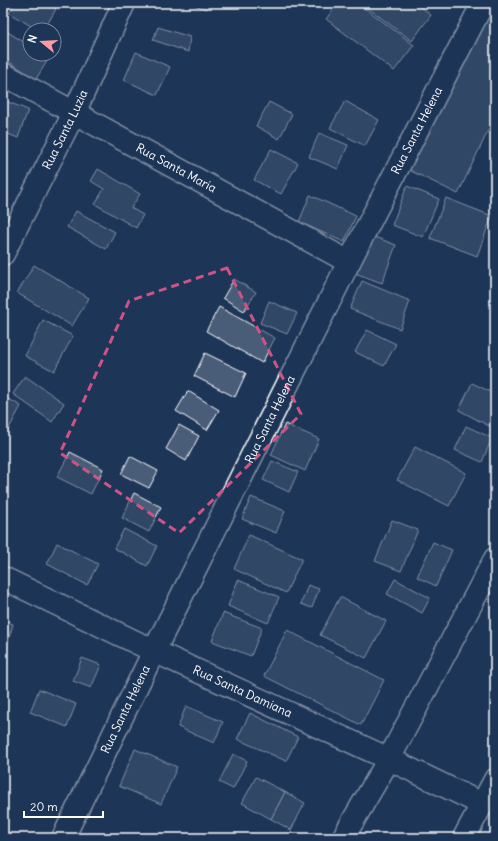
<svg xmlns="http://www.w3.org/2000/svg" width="498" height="841" font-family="Delius,sans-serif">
<rect width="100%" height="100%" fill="#1d3557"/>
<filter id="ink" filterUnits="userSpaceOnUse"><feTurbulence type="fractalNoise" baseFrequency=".025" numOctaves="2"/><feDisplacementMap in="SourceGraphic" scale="8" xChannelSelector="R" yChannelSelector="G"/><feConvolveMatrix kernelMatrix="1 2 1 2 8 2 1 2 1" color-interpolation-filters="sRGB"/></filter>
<g filter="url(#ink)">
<!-- building -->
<g fill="#4a5d79" stroke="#fff">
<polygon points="15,3 46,3 56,9 44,30 38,30 9,13"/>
<polygon points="187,3 209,3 207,9"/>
<polygon points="338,3 358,3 414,45 394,71 326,19"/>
<polygon points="365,3 416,3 431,15 412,41 364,5"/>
<polygon points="489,3 495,3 495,116 458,194 409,170"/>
<polygon points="158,27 190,37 188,52 153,40"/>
<polygon points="3,29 30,46 30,54 43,54 49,58 36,79 3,58"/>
<polygon points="136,52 170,67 157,95 124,80"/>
<polygon points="3,100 28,110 18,138 3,132"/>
<polygon points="345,101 379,120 365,146 330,128"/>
<polygon points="269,102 292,114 279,139 256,126"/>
<polygon points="319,133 348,145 338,169 309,157"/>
<polygon points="271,149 298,163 281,194 254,180"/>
<polygon points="98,169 140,194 131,208 143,215 136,228 95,204 104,189 91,181"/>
<polygon points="407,186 439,199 423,237 392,225"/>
<polygon points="310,195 356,216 344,242 299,222"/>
<polygon points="446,198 492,216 477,256 430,238"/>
<polygon points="76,211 115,232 106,249 67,227"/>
<polygon points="369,235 396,245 382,283 355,273"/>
<polygon points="34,265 89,298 72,326 17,293"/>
<polygon points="234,279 256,292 244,311 223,298"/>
<polygon points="362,281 410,301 400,329 350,309"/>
<polygon points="269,301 297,313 287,334 260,323"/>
<polygon points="219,307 275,338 262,363 206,331"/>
<polygon points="43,320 73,336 54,371 25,356"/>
<polygon points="367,330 396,344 384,366 355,352"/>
<polygon points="205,353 246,373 235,397 194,376"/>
<polygon points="25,376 64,403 52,422 13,394"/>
<polygon points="472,383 495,394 495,414 489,426 459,410"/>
<polygon points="188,391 219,410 207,430 176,411"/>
<polygon points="3,396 21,406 5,436 3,435"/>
<polygon points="285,424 319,439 305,471 271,455"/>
<polygon points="179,425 199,436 186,461 166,449"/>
<polygon points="466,426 492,438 482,462 455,450"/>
<polygon points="415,447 466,473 449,506 397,480"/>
<polygon points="70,452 103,469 91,494 57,477"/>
<polygon points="130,456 158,471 149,488 121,474"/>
<polygon points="272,461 298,472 289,492 263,480"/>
<polygon points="134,493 161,507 149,532 122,518"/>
<polygon points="251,497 285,511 276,533 242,519"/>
<polygon points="392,520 418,530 401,571 375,561"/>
<polygon points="124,529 157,546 147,566 114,548"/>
<polygon points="249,535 302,559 286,593 234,569"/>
<polygon points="433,542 452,550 436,586 417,577"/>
<polygon points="57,543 98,564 87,585 47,564"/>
<polygon points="395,579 430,598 422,613 387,594"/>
<polygon points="238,580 279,597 268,623 228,606"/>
<polygon points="308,585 319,589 312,608 301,604"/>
<polygon points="340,597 386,621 366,658 320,635"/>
<polygon points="223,613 262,628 251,656 212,641"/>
<polygon points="3,620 13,624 7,645 3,644"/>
<polygon points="287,630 384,680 361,725 264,676"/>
<polygon points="82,658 101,665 91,688 73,681"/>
<polygon points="39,689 76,704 67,727 30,712"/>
<polygon points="186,706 223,722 214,743 178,727"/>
<polygon points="250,713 298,737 286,761 237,739"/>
<polygon points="135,749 177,767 161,804 119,786"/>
<polygon points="233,754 247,761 233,789 219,782"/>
<polygon points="256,777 285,792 271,819 242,803"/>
<polygon points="285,792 305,803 291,830 271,819"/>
</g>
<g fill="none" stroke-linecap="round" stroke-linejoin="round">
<defs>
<g id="street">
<path id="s1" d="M 3,74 L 349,262"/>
<path id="s2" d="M 3,254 L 74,113 L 124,3"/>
<path id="s3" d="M 3,578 L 154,651 L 389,759 L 482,804"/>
<path id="s4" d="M 63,838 L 154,651 L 349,262 L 483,3"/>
<polyline points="343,838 389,759 495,559"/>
</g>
<polyline id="primary" points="464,838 495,780"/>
</defs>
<!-- street casing -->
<use href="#street" stroke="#fff" stroke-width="25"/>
<!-- primary casing -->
<use href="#primary" stroke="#fff" stroke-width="25"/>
<!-- street -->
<use href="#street" stroke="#1d3557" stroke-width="22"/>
<!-- primary -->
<use href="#primary" stroke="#1d3557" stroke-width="22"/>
</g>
</g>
<!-- marked area -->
<path d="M0 0H498V841H0ZM 227,268 L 301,414 L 179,533 L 60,453 L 129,301 Z" fill="#1d3557" fill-opacity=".55" fill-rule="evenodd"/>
<path fill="none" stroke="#d15284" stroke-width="3" stroke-dasharray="8 5" stroke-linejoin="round" d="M 227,268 L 301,414 L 179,533 L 60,453 L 129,301 Z"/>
<g text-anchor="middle" stroke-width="3.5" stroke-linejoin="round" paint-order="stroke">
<!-- street labels -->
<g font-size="12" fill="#fff" stroke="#1d3557">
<text dy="4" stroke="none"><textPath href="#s2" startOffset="139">Rua Santa Luzia</textPath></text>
<text dy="4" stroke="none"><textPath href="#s4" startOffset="791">Rua Santa Helena</textPath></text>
<text dy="4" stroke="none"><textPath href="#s1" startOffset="197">Rua Santa Maria</textPath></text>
<text dy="4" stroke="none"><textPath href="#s4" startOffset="467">Rua Santa Helena</textPath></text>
<text dy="4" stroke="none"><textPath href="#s3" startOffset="265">Rua Santa Damiana</textPath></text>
<text dy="4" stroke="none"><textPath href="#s4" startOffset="143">Rua Santa Helena</textPath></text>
</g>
</g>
<!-- margin -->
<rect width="498" height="841" fill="none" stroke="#1d3557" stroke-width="16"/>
<rect x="8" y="8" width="482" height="825" fill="none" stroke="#fff" stroke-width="1.5" filter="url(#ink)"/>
<!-- north arrow -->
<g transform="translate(42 42) rotate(288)"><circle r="19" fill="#1d3557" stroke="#77869a"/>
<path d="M0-3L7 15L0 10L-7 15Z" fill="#ff9aa2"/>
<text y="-6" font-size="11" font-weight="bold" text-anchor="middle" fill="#ffffff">N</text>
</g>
<!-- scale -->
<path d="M24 811v6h79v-6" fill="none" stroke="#ffffff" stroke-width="2"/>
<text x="30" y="811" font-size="12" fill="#ffffff" stroke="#1d3557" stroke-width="3" paint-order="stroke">20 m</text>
</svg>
